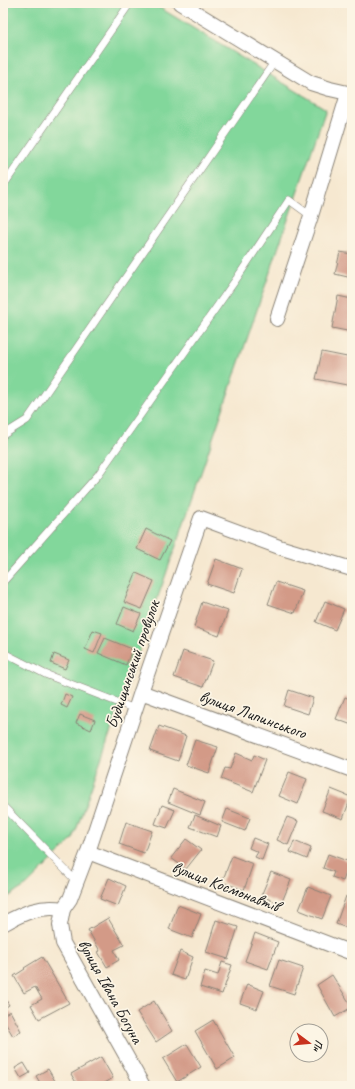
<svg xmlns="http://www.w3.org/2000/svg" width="355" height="1089" font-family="Caveat,sans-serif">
<rect width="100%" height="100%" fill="#fcf5e5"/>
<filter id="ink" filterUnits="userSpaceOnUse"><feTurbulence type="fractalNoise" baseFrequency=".025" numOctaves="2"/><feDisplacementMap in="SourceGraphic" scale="8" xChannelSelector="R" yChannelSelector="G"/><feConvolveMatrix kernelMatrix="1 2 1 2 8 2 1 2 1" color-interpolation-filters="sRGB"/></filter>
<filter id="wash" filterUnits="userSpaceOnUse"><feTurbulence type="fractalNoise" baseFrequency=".012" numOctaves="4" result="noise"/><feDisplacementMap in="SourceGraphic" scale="16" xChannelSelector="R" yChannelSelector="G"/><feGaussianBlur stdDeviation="0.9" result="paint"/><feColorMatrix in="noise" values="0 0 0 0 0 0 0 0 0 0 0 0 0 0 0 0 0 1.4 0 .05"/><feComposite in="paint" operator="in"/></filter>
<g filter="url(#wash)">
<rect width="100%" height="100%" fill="#f6e8d0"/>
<!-- green -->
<polygon fill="#82d79b" stroke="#4f7a5c" points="3,3 152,3 326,109 179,537 73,839 27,885 3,900"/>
<g id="blocks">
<!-- building -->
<g fill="#d39a87">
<polygon points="340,252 352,254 352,278 335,274"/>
<polygon points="338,296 352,299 352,332 332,328"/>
<polygon points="322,352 352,358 352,386 316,379"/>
<polygon points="146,529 170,541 160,560 137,549"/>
<polygon points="216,559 242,569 234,593 207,584"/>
<polygon points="136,573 154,581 142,609 124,602"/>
<polygon points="276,582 303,591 295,613 268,604"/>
<polygon points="325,601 344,609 335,630 316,622"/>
<polygon points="202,602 228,611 219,636 194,627"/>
<polygon points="124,607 141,614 133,631 117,624"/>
<polygon points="93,630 102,633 94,653 85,649"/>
<polygon points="105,638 132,649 126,665 98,653"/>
<polygon points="183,651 213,661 203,687 174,677"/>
<polygon points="54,654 69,660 65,669 51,663"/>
<polygon points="289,690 313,698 308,714 284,706"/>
<polygon points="65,694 72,697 67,708 61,705"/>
<polygon points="345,697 352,700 352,725 336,719"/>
<polygon points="80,714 95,720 91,730 76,723"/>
<polygon points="159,726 186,736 178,761 150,751"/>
<polygon points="195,740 218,747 209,773 186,765"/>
<polygon points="236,753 252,760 254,755 265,760 253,792 221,779 225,768 230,769"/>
<polygon points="289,772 307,779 298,804 279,796"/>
<polygon points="173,789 205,802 200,815 168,802"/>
<polygon points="331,789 351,797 343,819 322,811"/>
<polygon points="162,805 175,810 167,828 155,824"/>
<polygon points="227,809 250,818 245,831 222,822"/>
<polygon points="195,815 221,826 217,837 190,827"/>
<polygon points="287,817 298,821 288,845 277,840"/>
<polygon points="126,822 152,831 144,853 119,844"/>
<polygon points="253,838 268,844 262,860 255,857 258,852 249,848"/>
<polygon points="186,839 201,850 186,869 171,858"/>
<polygon points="294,841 311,848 307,859 290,852"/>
<polygon points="328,854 350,862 343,881 332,877 334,872 323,868"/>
<polygon points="232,856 253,864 244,890 222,882"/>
<polygon points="271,872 291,880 281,904 261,896"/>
<polygon points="109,878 126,886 118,906 100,899"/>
<polygon points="308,887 331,896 322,919 299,910"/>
<polygon points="346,896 352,899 352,930 336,924"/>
<polygon points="178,905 201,914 192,938 169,929"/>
<polygon points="108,918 124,945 114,950 119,960 107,967 98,952 100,951 88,930"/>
<polygon points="216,920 238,927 228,959 206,952"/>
<polygon points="255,933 278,942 268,969 245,961"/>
<polygon points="180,951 193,957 185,980 171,975"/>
<polygon points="42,957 69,1003 39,1019 31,1005 42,999 35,987 24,993 14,976 25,969 24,968"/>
<polygon points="279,960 303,968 294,994 270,986"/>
<polygon points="222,962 232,965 222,994 200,987 205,971 218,975"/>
<polygon points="332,975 352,1007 335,1017 317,985"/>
<polygon points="247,984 264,991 257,1009 240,1003"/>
<polygon points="3,995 9,1005 3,1009"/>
<polygon points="154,1001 172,1031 156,1042 137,1012"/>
<polygon points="10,1011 21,1031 13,1036 3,1019 3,1015"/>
<polygon points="213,1020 235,1058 217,1069 195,1031"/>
<polygon points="187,1044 201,1067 177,1082 163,1059"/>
<polygon points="101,1057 113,1078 100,1086 78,1086 71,1074"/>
<polygon points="24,1063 30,1073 21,1078 15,1068"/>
<polygon points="48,1069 58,1086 42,1086 36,1076"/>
</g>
</g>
</g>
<g filter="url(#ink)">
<use href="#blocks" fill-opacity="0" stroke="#898276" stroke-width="1"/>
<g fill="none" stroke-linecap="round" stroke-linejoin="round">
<defs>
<g id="lane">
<polyline points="3,186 130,3"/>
<polyline points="3,435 27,420 275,61"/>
<polyline points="3,582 98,475 237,278 289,200 311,216"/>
<polyline points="3,650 6,654 45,674 135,709"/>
<polyline points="3,806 76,881"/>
</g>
<g id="street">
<polyline points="180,3 311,83 330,89 352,94"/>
<polyline points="277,319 311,216 348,94"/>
<polyline points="141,692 352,770"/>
<polyline points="88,852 352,953"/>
<polyline points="63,909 60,925 63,943 143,1086"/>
<path d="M 3,924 C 23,913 40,905 63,909 L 70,899 L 88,852 L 141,692 L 201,518 L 282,548 L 352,569"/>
</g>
</defs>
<!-- lane casing -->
<use href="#lane" stroke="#898276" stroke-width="8"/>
<!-- street casing -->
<use href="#street" stroke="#898276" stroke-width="16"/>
<!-- lane -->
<use href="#lane" stroke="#fff" stroke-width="7"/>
<!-- street -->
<use href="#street" stroke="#fff" stroke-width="14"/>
</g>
</g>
<g text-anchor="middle" stroke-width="3.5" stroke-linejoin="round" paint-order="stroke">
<!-- street labels -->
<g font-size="17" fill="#1c1c1c" stroke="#fcf5e5">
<text transform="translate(132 664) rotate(-71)" y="6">Будищанський провулок</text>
<text transform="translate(253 714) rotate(20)" y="6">вулиця Липинського</text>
<text transform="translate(226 886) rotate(21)" y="6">вулиця Космонавтів</text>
<text transform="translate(111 991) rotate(61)" y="6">вулиця Івана Богуна</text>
</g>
</g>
<!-- margin -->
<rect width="355" height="1089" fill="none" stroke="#fcf5e5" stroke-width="16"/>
<!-- north arrow -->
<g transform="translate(309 1043) rotate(106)"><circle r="19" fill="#fcf5e5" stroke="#a29e95"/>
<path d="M0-3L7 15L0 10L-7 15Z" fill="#c8321e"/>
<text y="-6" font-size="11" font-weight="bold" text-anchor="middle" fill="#1c1c1c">Пн</text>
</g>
</svg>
